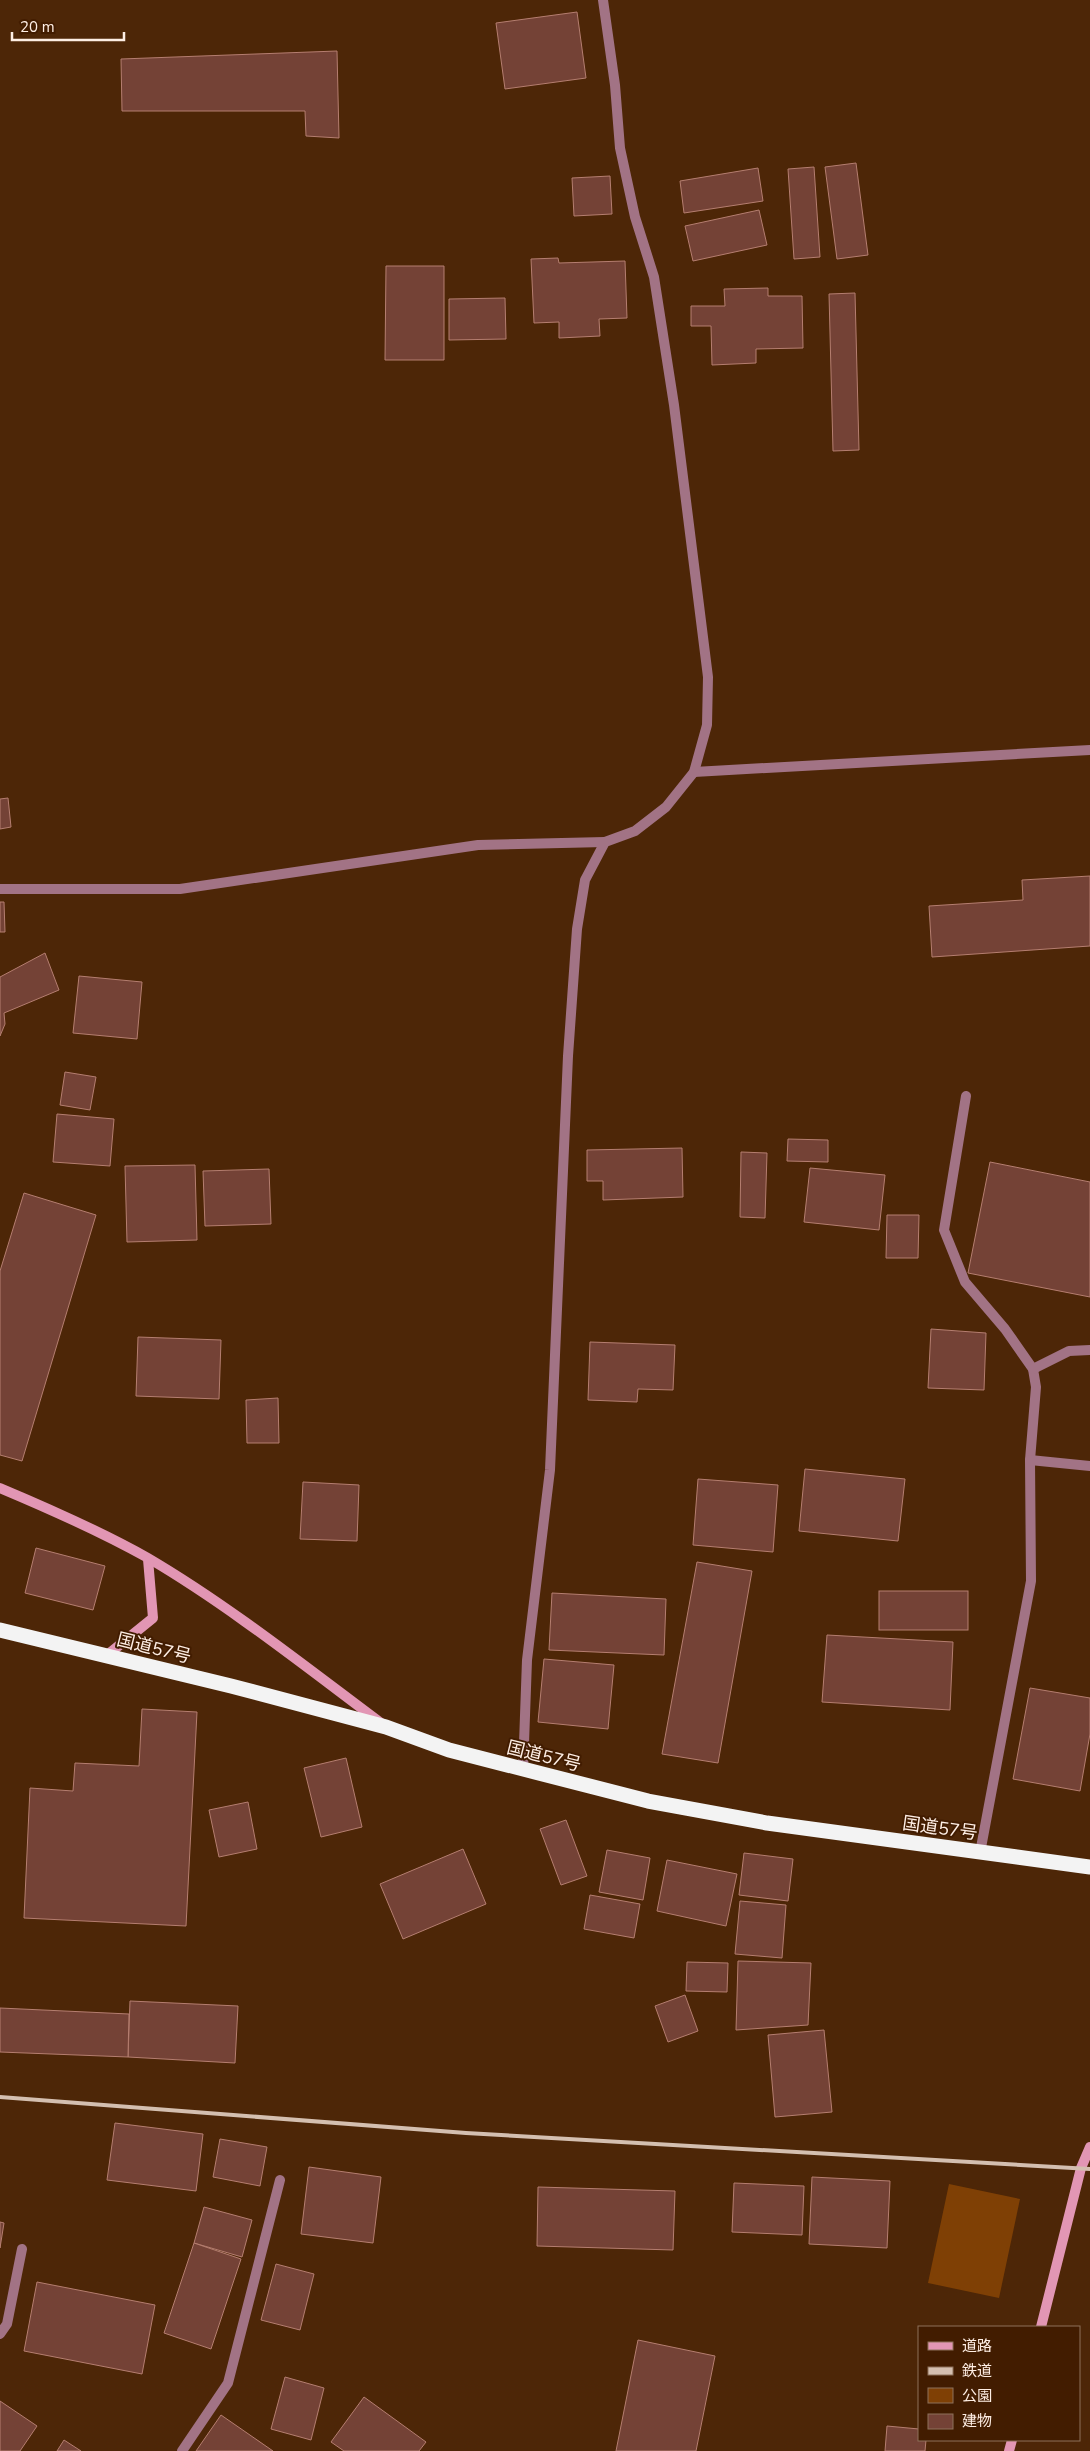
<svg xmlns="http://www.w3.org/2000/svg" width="1090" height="2451" font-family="'Nunito Sans','Noto Sans JP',sans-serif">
<rect width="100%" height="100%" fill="#4d2607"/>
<!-- green -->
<polygon fill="#7f4005" points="949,2184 1020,2199 999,2298 928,2283"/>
<!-- building -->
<g fill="#744236" stroke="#b57e70">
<polygon points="577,12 586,78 505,89 496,23"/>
<polygon points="337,51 339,138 306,136 305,111 122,111 121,59"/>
<polygon points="856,163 868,255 837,259 825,167"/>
<polygon points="814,167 820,257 794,259 788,169"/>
<polygon points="758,168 763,201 684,213 680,181"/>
<polygon points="610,176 612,214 574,216 572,178"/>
<polygon points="759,210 767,245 693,261 685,226"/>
<polygon points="558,258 559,263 625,261 627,318 599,319 600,336 559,338 559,322 534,323 531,259"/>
<polygon points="386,266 444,266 444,360 385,360"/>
<polygon points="768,288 768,296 802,296 803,348 756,349 756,363 712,365 711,326 691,326 691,306 725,306 724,289"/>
<polygon points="855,293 859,450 833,451 829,294"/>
<polygon points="505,298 506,339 449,340 449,299"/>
<polygon points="8,798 11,827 0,829 0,799"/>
<polygon points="1090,876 1090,946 932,957 929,906 1023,900 1022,880"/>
<polygon points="0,902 4,902 5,932 0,932"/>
<polygon points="45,953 59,990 4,1013 5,1024 0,1036 0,977"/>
<polygon points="79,976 142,982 137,1039 73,1033"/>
<polygon points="65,1072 96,1077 90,1110 60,1105"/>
<polygon points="57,1114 114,1119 110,1166 53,1162"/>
<polygon points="788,1139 828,1140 828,1162 787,1161"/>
<polygon points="682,1148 683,1197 603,1200 603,1181 587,1181 587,1150"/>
<polygon points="741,1152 767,1153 765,1218 740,1217"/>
<polygon points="990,1162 1090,1182 1090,1297 968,1273"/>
<polygon points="195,1165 197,1240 127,1242 125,1166"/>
<polygon points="810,1168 885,1175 879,1230 804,1222"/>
<polygon points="269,1169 271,1224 205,1226 203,1171"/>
<polygon points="24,1193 96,1215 22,1461 0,1455 0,1271"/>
<polygon points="887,1215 919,1215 918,1258 886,1258"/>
<polygon points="931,1329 986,1333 984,1390 928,1388"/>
<polygon points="138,1337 221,1340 219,1399 136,1396"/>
<polygon points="590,1342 675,1345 673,1390 638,1389 637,1402 588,1400"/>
<polygon points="278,1398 279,1443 247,1443 246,1400"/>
<polygon points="805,1469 905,1479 898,1541 799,1531"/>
<polygon points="698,1479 778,1485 773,1552 693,1545"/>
<polygon points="303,1482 359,1485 357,1541 300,1539"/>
<polygon points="36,1548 105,1566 93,1610 25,1593"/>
<polygon points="697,1562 752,1571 718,1763 662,1754"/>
<rect x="879" y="1591" width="89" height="39"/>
<polygon points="552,1593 666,1599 664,1655 549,1650"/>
<polygon points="827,1635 953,1642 950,1710 822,1702"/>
<polygon points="544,1659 614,1665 608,1729 538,1722"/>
<polygon points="1030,1688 1090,1698 1090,1734 1080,1791 1013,1779"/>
<polygon points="142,1709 197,1712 186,1926 24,1918 30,1788 73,1791 75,1763 139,1766"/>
<polygon points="346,1758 362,1827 321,1837 304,1768"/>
<polygon points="248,1802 257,1849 219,1857 209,1810"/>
<polygon points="566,1820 587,1876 561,1885 540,1829"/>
<polygon points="463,1849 486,1904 403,1939 380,1884"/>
<polygon points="607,1850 650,1858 643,1900 599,1892"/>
<polygon points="744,1853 793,1859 788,1901 739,1895"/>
<polygon points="667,1860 737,1874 726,1926 657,1911"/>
<polygon points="590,1895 640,1904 634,1938 584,1929"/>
<polygon points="740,1901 786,1905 782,1958 735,1954"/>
<polygon points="738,1961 811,1963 808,2025 736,2030"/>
<polygon points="687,1962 728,1963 727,1992 686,1991"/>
<polygon points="685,1995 698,2031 668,2042 655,2006"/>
<polygon points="130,2001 238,2006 235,2063 128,2057"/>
<polygon points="0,2008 129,2014 128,2057 0,2052"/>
<polygon points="824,2030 832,2112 775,2117 768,2035"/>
<polygon points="115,2123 203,2134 196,2191 107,2180"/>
<polygon points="220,2139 267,2147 260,2186 213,2177"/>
<polygon points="309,2167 381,2177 373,2243 301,2234"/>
<polygon points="812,2177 890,2181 887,2248 809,2244"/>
<polygon points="734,2183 804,2186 802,2235 732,2232"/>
<polygon points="538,2187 675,2191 673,2250 537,2246"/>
<polygon points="204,2207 252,2220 242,2257 194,2243"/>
<polygon points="0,2222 4,2223 0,2248"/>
<polygon points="194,2243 241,2259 211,2349 164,2333"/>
<polygon points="276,2264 314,2274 300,2330 261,2320"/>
<polygon points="37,2282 155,2305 142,2374 24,2351"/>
<polygon points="638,2340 715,2356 696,2451 616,2451"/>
<polygon points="285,2377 324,2388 311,2440 271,2429"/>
<polygon points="364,2397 426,2442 419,2451 344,2451 331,2442"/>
<polygon points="0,2401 37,2426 20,2451 0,2451"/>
<polygon points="221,2415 273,2451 196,2451"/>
<polygon points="887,2426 919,2429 919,2440 926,2440 925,2451 885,2451"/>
<polygon points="64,2440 81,2451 57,2451"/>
</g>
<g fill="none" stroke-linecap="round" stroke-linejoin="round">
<!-- lane -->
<g stroke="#a27385" stroke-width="10">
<polyline points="966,1096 944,1230 965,1282 1005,1329 1033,1369 1036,1387 1030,1460 1031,1581 980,1853"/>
<polyline points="1033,1369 1069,1351 1090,1350"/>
<polyline points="1030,1460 1090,1466"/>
</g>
<!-- street -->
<g stroke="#a27385" stroke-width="10">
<polyline points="694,772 1090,750"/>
<polyline points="0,889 180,889 478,845 605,842"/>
<polyline points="523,1771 527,1660 550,1470 568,1056 577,929 585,880 605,842 635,831 666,807 694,772 707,725 708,677 674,405 654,277 635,217 620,148 615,85 603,0"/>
<polyline points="0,2334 7,2324 22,2249"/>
<polyline points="182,2451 228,2383 280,2180"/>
</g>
<!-- secondary -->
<g stroke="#e296b4" stroke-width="10">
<path d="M 0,1488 C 50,1509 100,1531 148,1558 C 228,1605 306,1667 381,1723"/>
<polyline points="106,1656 153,1618 148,1559"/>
<polyline points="1041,2327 1081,2168 1090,2147"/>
<polyline points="1009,2451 1012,2440"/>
</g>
<!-- highway -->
<polyline stroke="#f3f3f3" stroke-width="15" points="0,1630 231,1686 386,1727 449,1750 648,1801 767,1823 1090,1867"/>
<!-- rail -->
<polyline stroke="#d4bfb0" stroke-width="4" points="0,2097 466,2133 1090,2169"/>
</g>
<g text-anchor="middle" stroke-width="4" stroke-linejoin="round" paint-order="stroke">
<!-- street labels -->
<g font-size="18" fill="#feeee4" stroke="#421c00">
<text transform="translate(154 1648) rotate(14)" y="6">国道57号</text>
<text transform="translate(544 1756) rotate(14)" y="6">国道57号</text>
<text transform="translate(940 1828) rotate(8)" y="6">国道57号</text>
</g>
</g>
<!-- legend -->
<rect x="918" y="2326" width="162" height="115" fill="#421c00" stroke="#8d705b"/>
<rect x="928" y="2342" width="25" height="8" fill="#e296b4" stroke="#8d705b"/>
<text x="962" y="2351" font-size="15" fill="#feeee4">道路</text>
<rect x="928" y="2367" width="25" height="8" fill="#d4bfb0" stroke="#8d705b"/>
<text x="962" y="2376" font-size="15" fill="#feeee4">鉄道</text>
<rect x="928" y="2388" width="25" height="15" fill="#7f4005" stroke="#8d705b"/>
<text x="962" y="2401" font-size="15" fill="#feeee4">公園</text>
<rect x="928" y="2414" width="25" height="15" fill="#744236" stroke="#8d705b"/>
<text x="962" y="2426" font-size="15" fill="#feeee4">建物</text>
<!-- scale -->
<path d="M12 32v8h112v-8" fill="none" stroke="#feeee4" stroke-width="2.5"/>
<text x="20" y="32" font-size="15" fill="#feeee4" stroke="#421c00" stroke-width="4" paint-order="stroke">20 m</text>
</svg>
